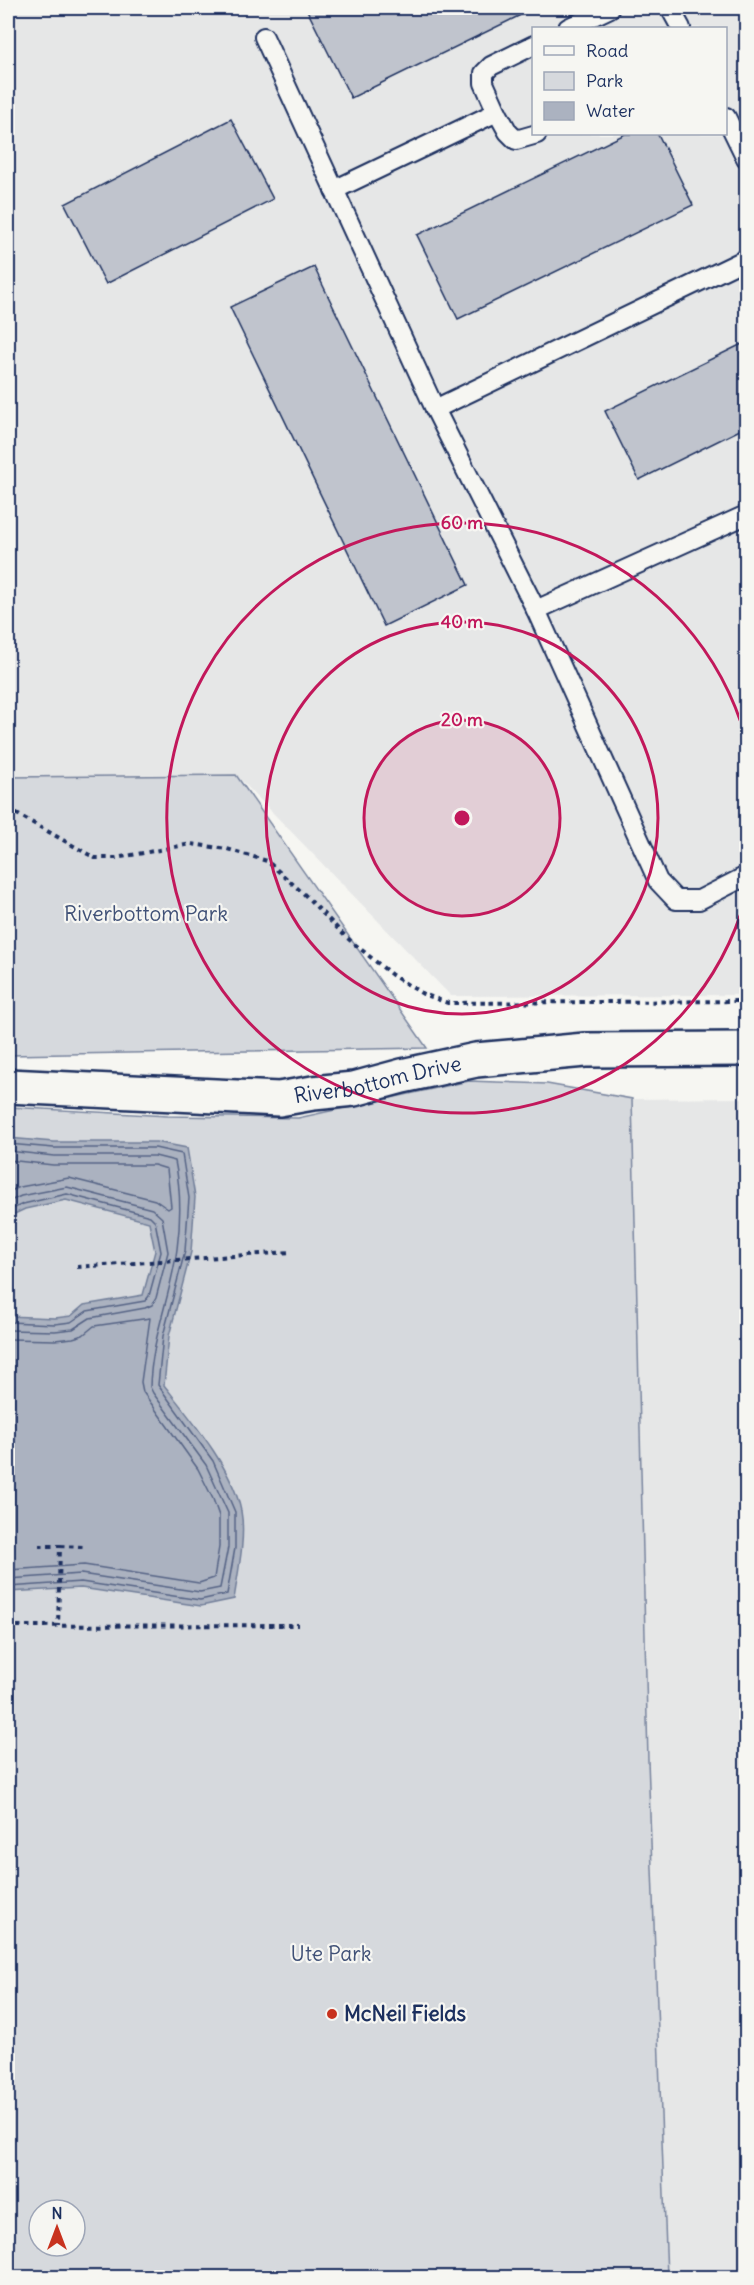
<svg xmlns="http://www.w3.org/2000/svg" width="754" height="2285" font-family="Delius,sans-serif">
<rect width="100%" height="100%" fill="#f6f6f2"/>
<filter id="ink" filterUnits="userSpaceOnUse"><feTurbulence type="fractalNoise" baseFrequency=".0167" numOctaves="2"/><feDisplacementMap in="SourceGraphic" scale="12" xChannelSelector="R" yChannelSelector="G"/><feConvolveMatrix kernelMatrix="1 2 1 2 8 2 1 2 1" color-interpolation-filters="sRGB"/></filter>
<g filter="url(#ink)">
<!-- built -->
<g fill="#e6e7e7" fill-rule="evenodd">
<path d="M 8,8 L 746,8 L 746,995 L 451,996 L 236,775 L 8,777 ZM 534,28 L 726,28 L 726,134 L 534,134 Z"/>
<polygon points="746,1098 746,2277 667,2277 648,1760 632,1099"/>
</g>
<!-- green -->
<g fill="#d6d9dd" stroke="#78849e" stroke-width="1.5" fill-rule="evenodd">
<polygon points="236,775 427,1048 8,1055 8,777"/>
<path d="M 469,1081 L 547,1084 L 632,1099 L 648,1760 L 667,2277 L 8,2277 L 8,1107 L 168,1116 L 298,1118 ZM 39,2210 L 75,2210 L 75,2246 L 39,2246 Z"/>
</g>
<!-- water -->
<path fill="#abb2c0" stroke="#717e99" stroke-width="1.5" d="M 8,1138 L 54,1142 L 156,1142 L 187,1148 L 195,1197 L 191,1252 L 169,1336 L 164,1385 C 190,1418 233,1469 241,1511 C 246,1537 238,1572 234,1599 L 201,1606 L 81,1588 L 8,1592 L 8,1316 L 55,1318 L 71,1316 L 84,1305 L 143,1295 L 155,1251 L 149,1222 L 66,1200 L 25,1209 L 8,1217 Z"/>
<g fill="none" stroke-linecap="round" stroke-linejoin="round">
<!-- shore -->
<g stroke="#556385" stroke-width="1.5">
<polyline points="8,1144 54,1148 155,1148 182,1154 189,1198 185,1251 163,1336 158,1385 213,1461 235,1512 235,1548 227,1594 200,1600 81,1582 8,1587"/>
<path d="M 8,1151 L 54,1156 L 155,1156 L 175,1161 C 181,1190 181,1219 177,1249 C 171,1296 151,1339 150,1387 L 153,1393 L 206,1465 L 228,1513 L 228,1547 L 220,1588 L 200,1592 L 81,1574 L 8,1579"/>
<polyline points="8,1160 53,1165 154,1165 167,1169 171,1207 168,1209 155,1200 69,1178 20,1187 8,1192"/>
<polyline points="8,1202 21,1196 67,1187 152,1209 162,1218 168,1252 156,1298 152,1305 145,1308 90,1318 73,1329 55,1331 8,1330"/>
<polyline points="8,1211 23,1204 67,1194 150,1216 155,1221 161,1252 149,1296 145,1301 87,1311 71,1322 55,1324 8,1322"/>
<polyline points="8,1339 55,1340 73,1338 83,1335 94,1326 150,1318 141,1382 143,1392 198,1469 213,1499 219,1516 219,1547 214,1578 199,1583 84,1565 8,1570"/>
</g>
</g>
<!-- building -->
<g fill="#c0c4cd" stroke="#1b2f5e" stroke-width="1.5">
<polygon points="306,8 535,8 351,98"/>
<polygon points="231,119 273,199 106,284 65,204"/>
<polygon points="625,134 658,134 693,205 458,319 417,235"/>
<polygon points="314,267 468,585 384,626 230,307"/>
<polygon points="746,342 746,427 639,480 605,411"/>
</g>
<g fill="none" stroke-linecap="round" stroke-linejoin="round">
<defs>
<g id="lane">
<polyline points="670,8 681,28"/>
<polyline points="568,28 610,8"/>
<polyline points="264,37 435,409"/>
<polyline points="497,112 484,83 484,73 491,66 534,45"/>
<polyline points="726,117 746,158"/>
<polyline points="334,190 497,112 508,132 516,140 537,134"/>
<polyline points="746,259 435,409 536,610 658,881 676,900 699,900 746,876"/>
<polyline points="536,610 746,515"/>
</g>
<g id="street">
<path id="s1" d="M 8,1086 L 279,1099 L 313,1093 L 354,1089 L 402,1076 L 476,1060 L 585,1050 L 746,1049"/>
</g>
</defs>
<!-- lane casing -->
<use href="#lane" stroke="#1b2f5e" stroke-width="22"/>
<!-- street casing -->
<use href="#street" stroke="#1b2f5e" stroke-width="38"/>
<!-- path -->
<g stroke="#1b2f5e" stroke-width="4" stroke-dasharray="4.5 4.5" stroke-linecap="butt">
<polyline points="8,809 95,858 116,858 191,844 227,849 267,861 303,893 345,936 392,975 423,994 448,1003 746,1001"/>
<polyline points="77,1267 290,1252"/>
<polyline points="39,1546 60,1546 58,1626"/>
<polyline points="60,1546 84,1547"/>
<polyline points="8,1626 299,1625"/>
</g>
<!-- lane -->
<use href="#lane" stroke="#f6f6f2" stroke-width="18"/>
<!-- street -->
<use href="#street" stroke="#f6f6f2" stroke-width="33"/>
</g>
</g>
<!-- distance rings -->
<circle cx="462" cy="818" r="98" fill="#c2185b" fill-opacity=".12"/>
<g fill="none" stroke="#c2185b" stroke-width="3">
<circle cx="462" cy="818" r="98"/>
<circle cx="462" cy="818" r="196"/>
<path d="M746 897A295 295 0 1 1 746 739"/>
</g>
<!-- markers -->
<circle fill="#c8321e" stroke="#f6f6f2" stroke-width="2" cx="332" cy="2014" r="6"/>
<g text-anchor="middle" stroke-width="4.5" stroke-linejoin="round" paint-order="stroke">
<!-- park labels -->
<g font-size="21" fill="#405177" stroke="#f6f6f2">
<text x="146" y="921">Riverbottom Park</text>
<text x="331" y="1961">Ute Park</text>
</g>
<!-- street labels -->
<g font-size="21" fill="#1b2f5e" stroke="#f6f6f2">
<text dy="7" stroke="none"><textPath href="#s1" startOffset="372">Riverbottom Drive</textPath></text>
</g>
<!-- poi labels -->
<g font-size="21" font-weight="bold" fill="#1b2f5e" stroke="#f6f6f2" text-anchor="start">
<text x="344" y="2021">McNeil Fields</text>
</g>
</g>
<circle cx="462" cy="818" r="9" fill="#c2185b" stroke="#f6f6f2" stroke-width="3"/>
<g font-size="18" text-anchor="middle" font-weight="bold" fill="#c2185b" stroke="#f6f6f2" stroke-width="4.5" stroke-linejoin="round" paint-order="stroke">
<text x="462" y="529">60 m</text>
<text x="462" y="628">40 m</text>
<text x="462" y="726">20 m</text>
</g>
<!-- margin -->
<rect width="754" height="2285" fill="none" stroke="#f6f6f2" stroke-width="30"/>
<rect x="15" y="15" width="724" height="2255" fill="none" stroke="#1b2f5e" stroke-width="2" filter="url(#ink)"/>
<!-- legend -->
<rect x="532" y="27" width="195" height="108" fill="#f6f6f2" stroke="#9ea6b7" stroke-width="1.5"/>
<rect x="544" y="46" width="30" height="9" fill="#f6f6f2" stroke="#9ea6b7" stroke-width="1.5"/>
<text x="586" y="57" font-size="18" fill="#1b2f5e">Road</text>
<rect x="544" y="72" width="30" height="18" fill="#d6d9dd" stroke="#9ea6b7" stroke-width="1.5"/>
<text x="586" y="87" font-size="18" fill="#1b2f5e">Park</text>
<rect x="544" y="102" width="30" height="18" fill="#abb2c0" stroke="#9ea6b7" stroke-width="1.5"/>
<text x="586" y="117" font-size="18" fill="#1b2f5e">Water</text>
<!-- north arrow -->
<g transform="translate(57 2228)"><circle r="28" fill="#f6f6f2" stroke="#9ea6b7" stroke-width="1.5"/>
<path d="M0-4.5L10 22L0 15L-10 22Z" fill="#c8321e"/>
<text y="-9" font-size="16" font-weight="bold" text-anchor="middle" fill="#1b2f5e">N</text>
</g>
</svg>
